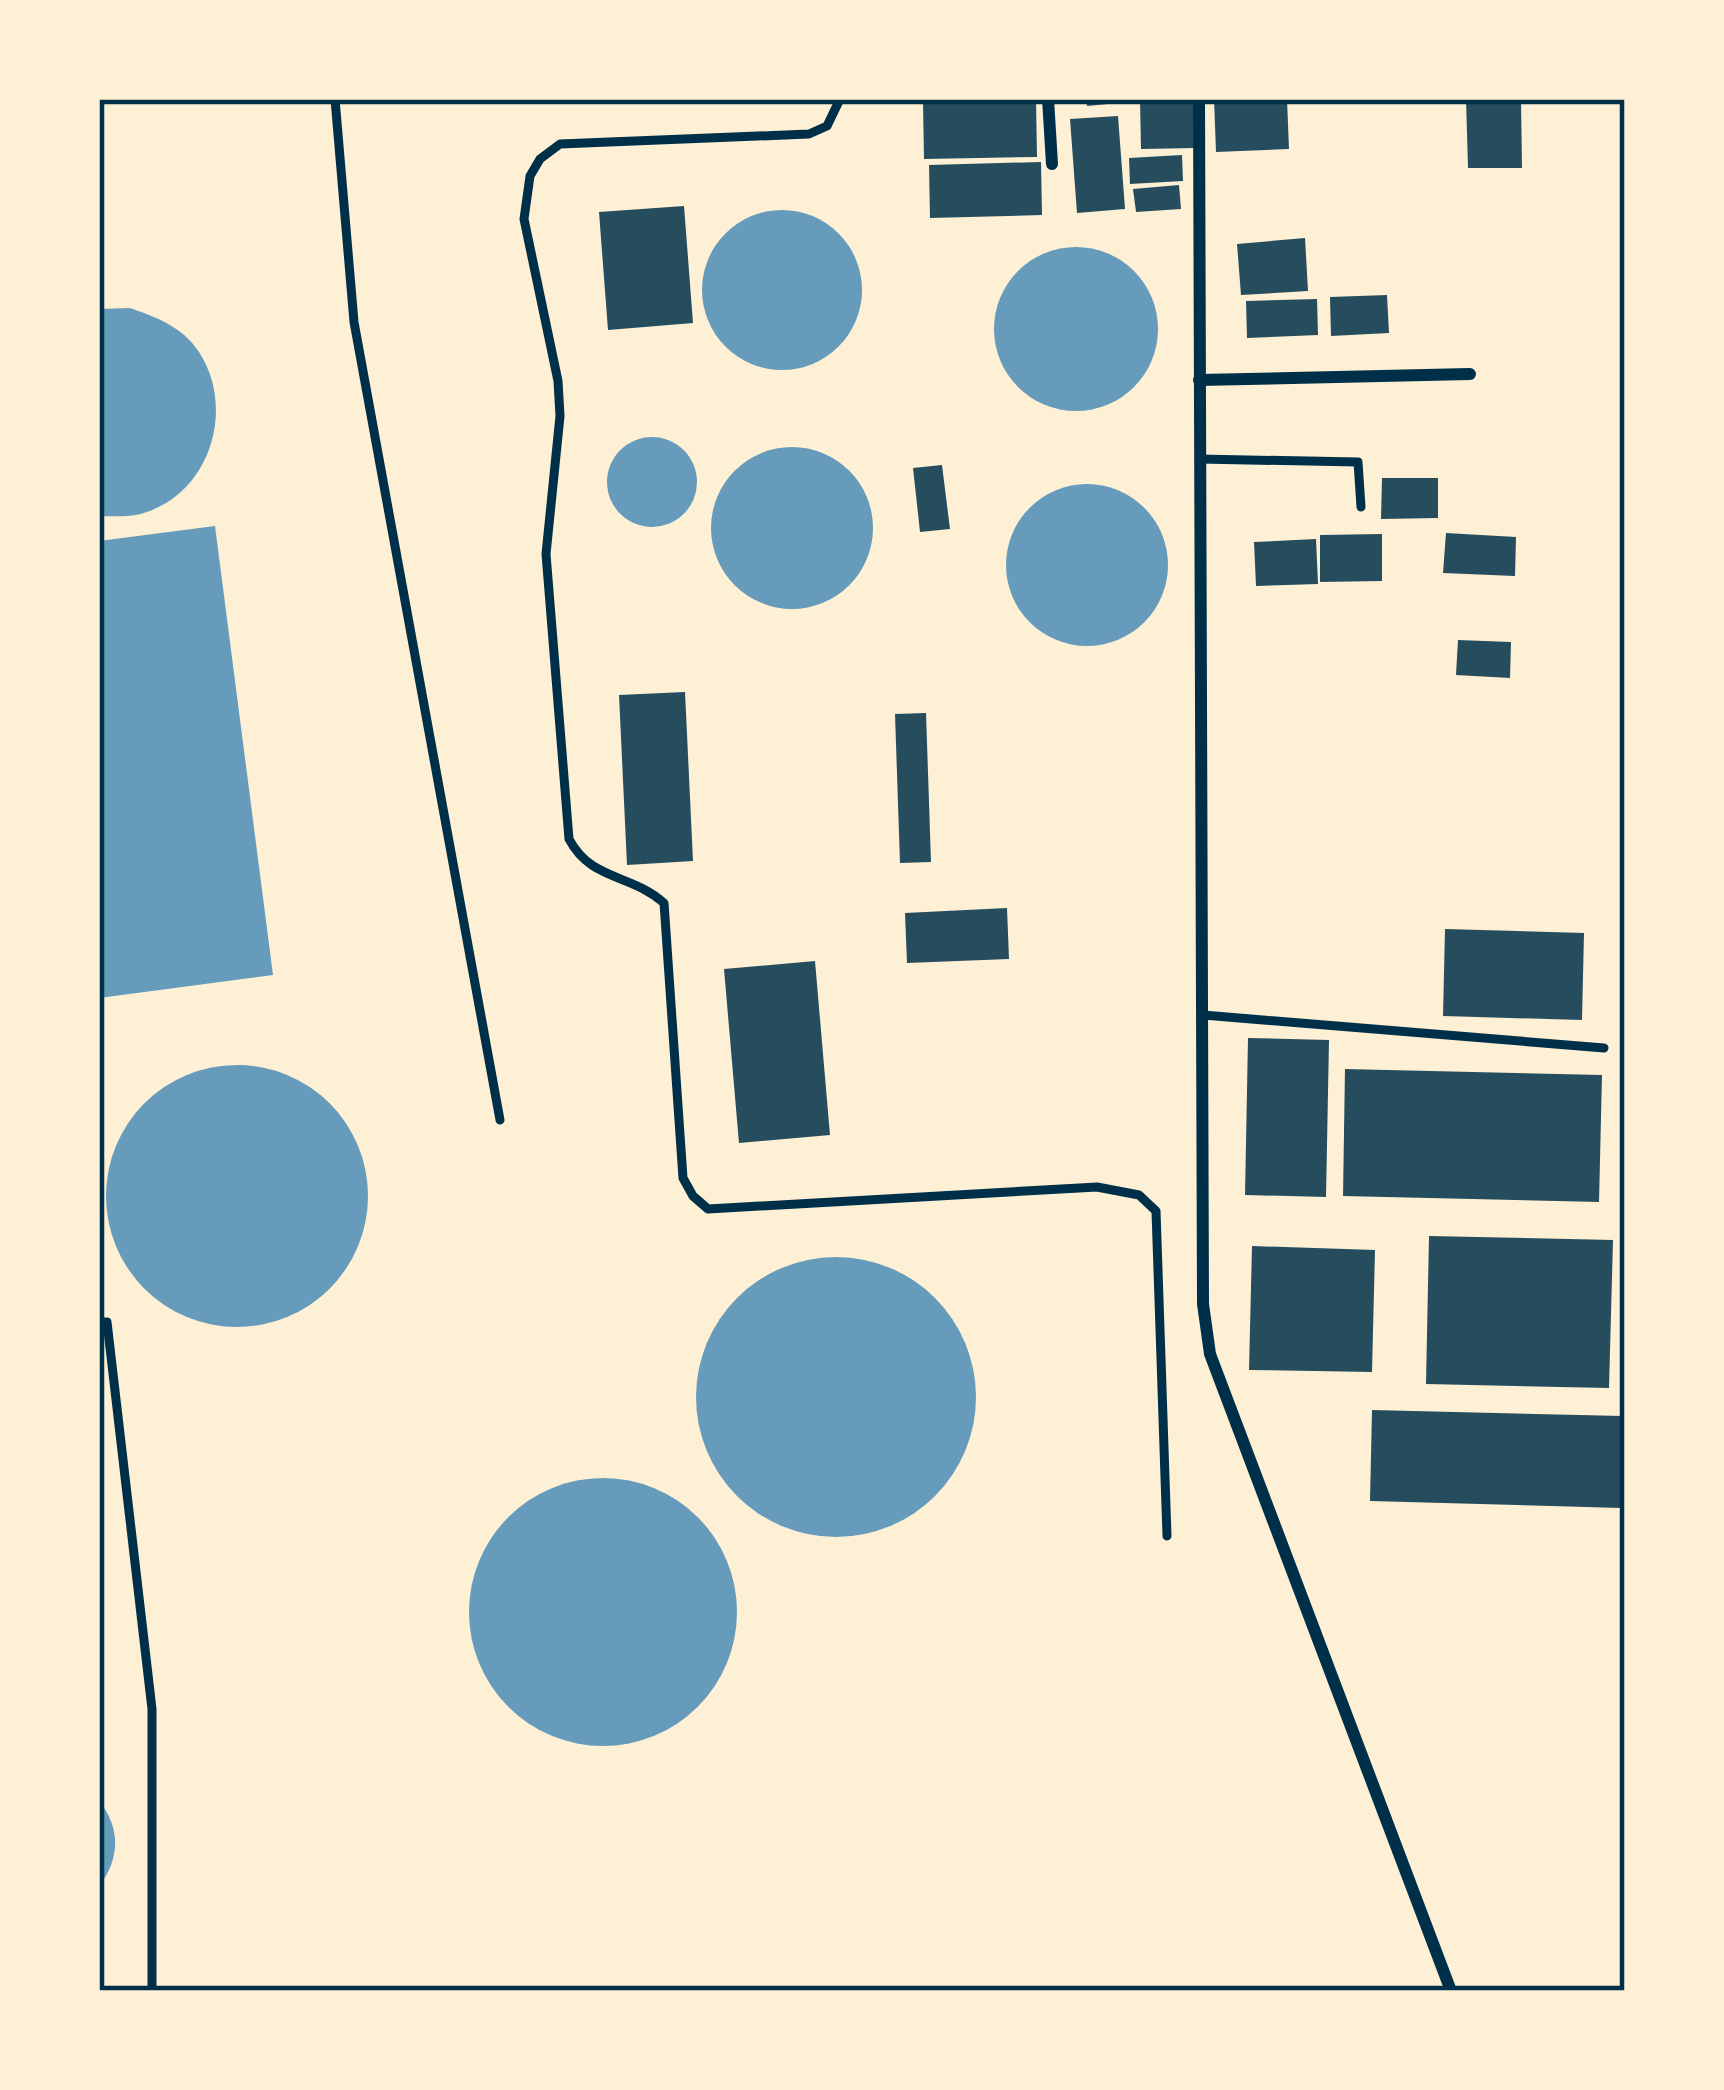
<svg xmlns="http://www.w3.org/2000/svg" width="1724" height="2090" font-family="'Space Grotesk',sans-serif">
<rect width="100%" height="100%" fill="#fdf0d5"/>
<!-- water -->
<g fill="#669bbc">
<circle cx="782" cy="290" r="80"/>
<circle cx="1076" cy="329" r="82"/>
<path d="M 130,308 C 156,317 183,327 199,352 C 237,410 209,499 136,515 C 125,517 111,516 99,516 L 99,309 Z"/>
<circle cx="652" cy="482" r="45"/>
<circle cx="792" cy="528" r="81"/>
<circle cx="1087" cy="565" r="81"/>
<polygon points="215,526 273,975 99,998 99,541"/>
<circle cx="237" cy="1196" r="131"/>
<circle cx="836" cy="1397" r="140"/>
<circle cx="603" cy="1612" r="134"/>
<path d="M 99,1801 C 121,1828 120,1859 99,1886 Z"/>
</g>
<!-- building -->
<g fill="#264d5e">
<polygon points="1086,99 1129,99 1129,102 1087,106"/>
<polygon points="1140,99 1194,99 1195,148 1141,149"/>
<polygon points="1214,99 1287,99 1289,149 1216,152"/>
<polygon points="1466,99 1521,99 1522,168 1468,168"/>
<polygon points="1036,100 1037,157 924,159 923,102"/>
<polygon points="1118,116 1125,209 1077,213 1070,119"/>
<polygon points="1182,155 1183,181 1130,184 1129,158"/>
<polygon points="1041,162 1042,215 930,218 929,165"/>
<polygon points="1179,185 1181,209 1136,212 1133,189"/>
<polygon points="684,206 693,323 608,330 599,212"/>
<polygon points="1305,238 1308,291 1241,295 1237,244"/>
<polygon points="1387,295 1389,333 1331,336 1330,297"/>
<polygon points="1317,299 1318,335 1247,338 1246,301"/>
<polygon points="942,465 950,529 920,532 913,468"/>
<polygon points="1382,478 1438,478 1438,518 1381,519"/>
<polygon points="1446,533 1516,537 1515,576 1443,573"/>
<polygon points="1382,534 1382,581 1320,582 1320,535"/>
<polygon points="1316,539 1318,584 1256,586 1254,542"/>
<polygon points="1458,640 1511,642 1510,678 1456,675"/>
<polygon points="685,692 693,861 627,865 619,695"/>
<polygon points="926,713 931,862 900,863 895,714"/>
<polygon points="1007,908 1009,959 907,963 905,913"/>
<polygon points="1445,929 1584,933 1582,1020 1443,1016"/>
<polygon points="815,961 830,1135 739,1143 724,969"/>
<polygon points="1248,1038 1329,1040 1326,1197 1245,1195"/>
<polygon points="1345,1069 1602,1075 1599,1202 1343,1196"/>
<polygon points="1429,1236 1613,1240 1609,1388 1426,1384"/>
<polygon points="1252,1246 1375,1250 1372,1372 1249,1370"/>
<polygon points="1372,1410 1623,1416 1621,1508 1370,1501"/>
</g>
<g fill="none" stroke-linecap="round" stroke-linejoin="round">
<!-- service -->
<g stroke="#003049" stroke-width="9">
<polyline points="335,99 354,322 500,1120"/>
<path d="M 840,99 L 827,126 L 809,134 L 560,144 L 540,159 L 530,176 L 524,219 L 558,381 L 560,416 L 546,554 L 569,839 C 591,881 630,873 664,903 L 683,1178 L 693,1196 L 708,1209 L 1097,1187 L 1139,1195 L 1156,1211 L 1167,1536"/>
<polyline points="1199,459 1358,462 1361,507"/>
<polyline points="1203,1015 1604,1048"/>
<polyline points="99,1322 107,1322 152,1709 152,1991"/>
</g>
<!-- minor -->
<g stroke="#003049" stroke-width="12">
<polyline points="1048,99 1052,164"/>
<polyline points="1199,99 1203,1304 1210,1354 1451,1991"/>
<polyline points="1199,380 1470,374"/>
</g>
</g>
<!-- border -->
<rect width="1724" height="2090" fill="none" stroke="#fdf0d5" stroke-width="204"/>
<rect x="102" y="102" width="1520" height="1886" fill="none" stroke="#003049" stroke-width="4.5"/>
</svg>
